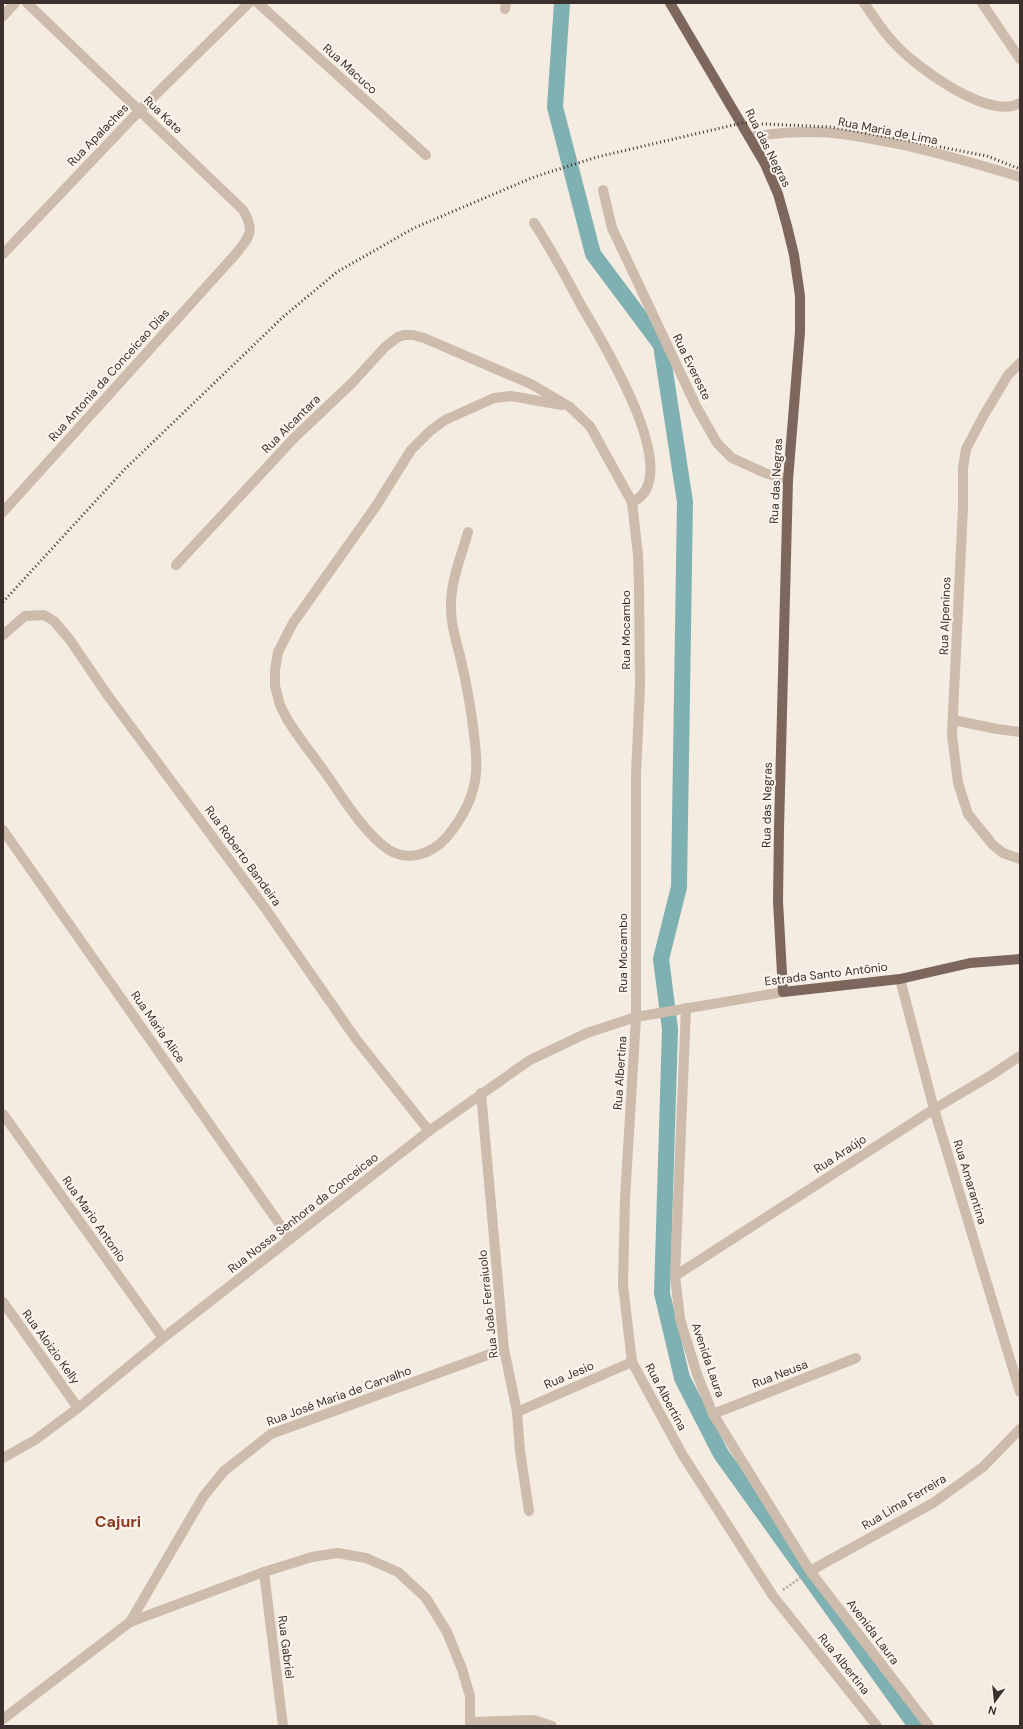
<svg xmlns="http://www.w3.org/2000/svg" width="1023" height="1729" font-family="'DM Sans',sans-serif">
<rect width="100%" height="100%" fill="#f4ebe1"/>
<g fill="none" stroke-linecap="round" stroke-linejoin="round">
<!-- canal -->
<polyline stroke="#7fb0b2" stroke-width="16" points="562,3 555,107 593,254 661,345 685,502 679,887 661,959 670,1029 662,1293 682,1378 721,1454 916,1726"/>
<!-- path -->
<polyline stroke="#b9a596" stroke-width="2.5" stroke-dasharray="2 2" stroke-linecap="butt" points="783,1590 800,1578"/>
<!-- minor -->
<g stroke="#cdbbac" stroke-width="10">
<polyline points="258,3 426,155"/>
<path d="M 864,3 C 874,17 883,32 895,44 C 916,67 989,121 1020,103"/>
<polyline points="982,3 1020,59"/>
<polyline points="505,9 506,3"/>
<polyline points="3,16 15,3"/>
<path d="M 749,137 C 769,134 789,132 810,132 C 841,132 872,139 903,145 C 942,154 981,165 1020,177"/>
<polyline points="603,190 612,228 696,406 717,443 732,458 765,473 788,480"/>
<path d="M 534,223 C 552,250 566,277 581,305 C 600,338 688,478 632,502"/>
<polyline points="3,254 140,110 249,3"/>
<polyline points="1020,363 1008,375 984,415 966,449 963,468 963,507 952,735 958,783 968,814 993,845 1003,853 1020,859"/>
<path d="M 3,512 L 234,256 C 249,237 256,232 243,210 L 27,3"/>
<path d="M 468,532 C 461,557 450,583 451,609 C 451,626 456,641 460,656 C 467,685 472,713 475,743 C 476,753 477,763 476,773 C 474,798 462,819 446,838 C 431,854 409,862 389,850 C 366,835 344,800 329,778 C 315,758 300,740 287,719 L 280,705 L 275,686 L 275,670 L 278,652 L 293,623 L 376,506 L 411,450 L 430,431 L 445,420 L 494,398 L 511,396 L 562,405"/>
<polyline points="176,565 294,438 353,382 385,347 398,337 404,335 413,335 424,338 531,384 570,407 590,426 632,502 638,555 639,585 640,685 636,775 636,1017 625,1199 623,1285 632,1362 682,1454 773,1596 877,1726"/>
<polyline points="3,635 25,616 44,615 54,621 70,640 106,693 265,908 356,1039 429,1131"/>
<polyline points="953,720 997,729 1020,732"/>
<polyline points="3,830 290,1239"/>
<polyline points="900,979 934,1109 1020,1392"/>
<polyline points="686,1008 675,1276 680,1319 697,1374 713,1414 810,1571 929,1726"/>
<polyline points="481,1093 504,1349 517,1412 520,1451 529,1511"/>
<polyline points="3,1114 163,1338"/>
<polyline points="675,1276 934,1109 990,1076 1020,1056"/>
<polyline points="3,1302 78,1408"/>
<polyline points="517,1412 632,1362"/>
<polyline points="713,1414 856,1358"/>
<polyline points="3,1458 35,1440 78,1408 163,1338 429,1131 530,1060 587,1033 636,1017 783,992"/>
<polyline points="810,1571 933,1503 983,1467 1020,1429"/>
<polyline points="264,1572 283,1726"/>
<polyline points="130,1622 203,1497 224,1471 271,1434 504,1349"/>
<polyline points="3,1719 130,1622 264,1572 312,1557 337,1553 366,1558 398,1572 426,1598 447,1632 462,1669 470,1696 470,1726"/>
<polyline points="471,1722 534,1720 552,1726"/>
</g>
<!-- major -->
<polyline stroke="#7d675c" stroke-width="10" points="670,3 765,164 778,194 787,226 794,255 800,296 800,332 788,480 779,829 778,901 783,992 900,979 970,963 1020,959"/>
<!-- rail -->
<polyline stroke="#3b302b" stroke-width="3" stroke-dasharray="1 3" stroke-linecap="butt" points="3,602 125,469 283,317 337,272 414,228 534,177 597,157 742,123 831,127 894,138 987,156 1020,169"/>
</g>
<g text-anchor="middle" stroke-width="4" stroke-linejoin="round" paint-order="stroke">
<!-- street labels -->
<g font-size="12" fill="#3b302b" stroke="#fbf5ee">
<text transform="translate(350 69) rotate(42)" y="4">Rua Macuco</text>
<text transform="translate(163 115) rotate(44)" y="4">Rua Kate</text>
<text transform="translate(888 131) rotate(11)" y="4">Rua Maria de Lima</text>
<text transform="translate(98 135) rotate(-46)" y="4">Rua Apalaches</text>
<text transform="translate(768 148) rotate(63)" y="4">Rua das Negras</text>
<text transform="translate(692 367) rotate(64)" y="4">Rua Evereste</text>
<text transform="translate(109 375) rotate(-48)" y="4">Rua Antonia da Conceicao Dias</text>
<text transform="translate(291 424) rotate(-45)" y="4">Rua Alcantara</text>
<text transform="translate(776 481) rotate(-87)" y="4">Rua das Negras</text>
<text transform="translate(945 616) rotate(-88)" y="4">Rua Alpeninos</text>
<text transform="translate(626 630) rotate(-90)" y="4">Rua Mocambo</text>
<text transform="translate(767 805) rotate(-89)" y="4">Rua das Negras</text>
<text transform="translate(243 856) rotate(54)" y="4">Rua Roberto Bandeira</text>
<text transform="translate(623 953) rotate(-90)" y="4">Rua Mocambo</text>
<text transform="translate(826 974) rotate(-7)" y="4">Estrada Santo Antônio</text>
<text transform="translate(158 1027) rotate(55)" y="4">Rua Maria Alice</text>
<text transform="translate(620 1073) rotate(-86)" y="4">Rua Albertina</text>
<text transform="translate(840 1154) rotate(-33)" y="4">Rua Araújo</text>
<text transform="translate(970 1182) rotate(73)" y="4">Rua Amarantina</text>
<text transform="translate(303 1213) rotate(-38)" y="4">Rua Nossa Senhora da Conceicao</text>
<text transform="translate(94 1219) rotate(55)" y="4">Rua Mario Antonio</text>
<text transform="translate(488 1304) rotate(-96)" y="4">Rua João Ferraiuolo</text>
<text transform="translate(51 1347) rotate(54)" y="4">Rua Aloizio Kelly</text>
<text transform="translate(708 1360) rotate(71)" y="4">Avenida Laura</text>
<text transform="translate(780 1374) rotate(-21)" y="4">Rua Neusa</text>
<text transform="translate(569 1375) rotate(-23)" y="4">Rua Jesio</text>
<text transform="translate(339 1396) rotate(-20)" y="4">Rua José Maria de Carvalho</text>
<text transform="translate(666 1397) rotate(62)" y="4">Rua Albertina</text>
<text transform="translate(904 1502) rotate(-31)" y="4">Rua Lima Ferreira</text>
<text transform="translate(873 1632) rotate(53)" y="4">Avenida Laura</text>
<text transform="translate(286 1647) rotate(83)" y="4">Rua Gabriel</text>
<text transform="translate(844 1664) rotate(51)" y="4">Rua Albertina</text>
</g>
<!-- district labels -->
<g font-size="16" font-weight="bold" fill="#8c3b22" stroke="#fbf5ee">
<text x="118" y="1527">Cajuri</text>
</g>
</g>
<!-- border -->
<rect width="1023" height="1729" fill="none" stroke="#3b302b" stroke-width="8"/>
<!-- north arrow -->
<g transform="translate(995 1701) rotate(195)" stroke="#fbf5ee" stroke-width="3" paint-order="stroke">
<path d="M0-3L7 15L0 10L-7 15Z" fill="#3b302b"/>
<text y="-6" font-size="11" font-weight="bold" text-anchor="middle" fill="#3b302b">N</text>
</g>
</svg>
